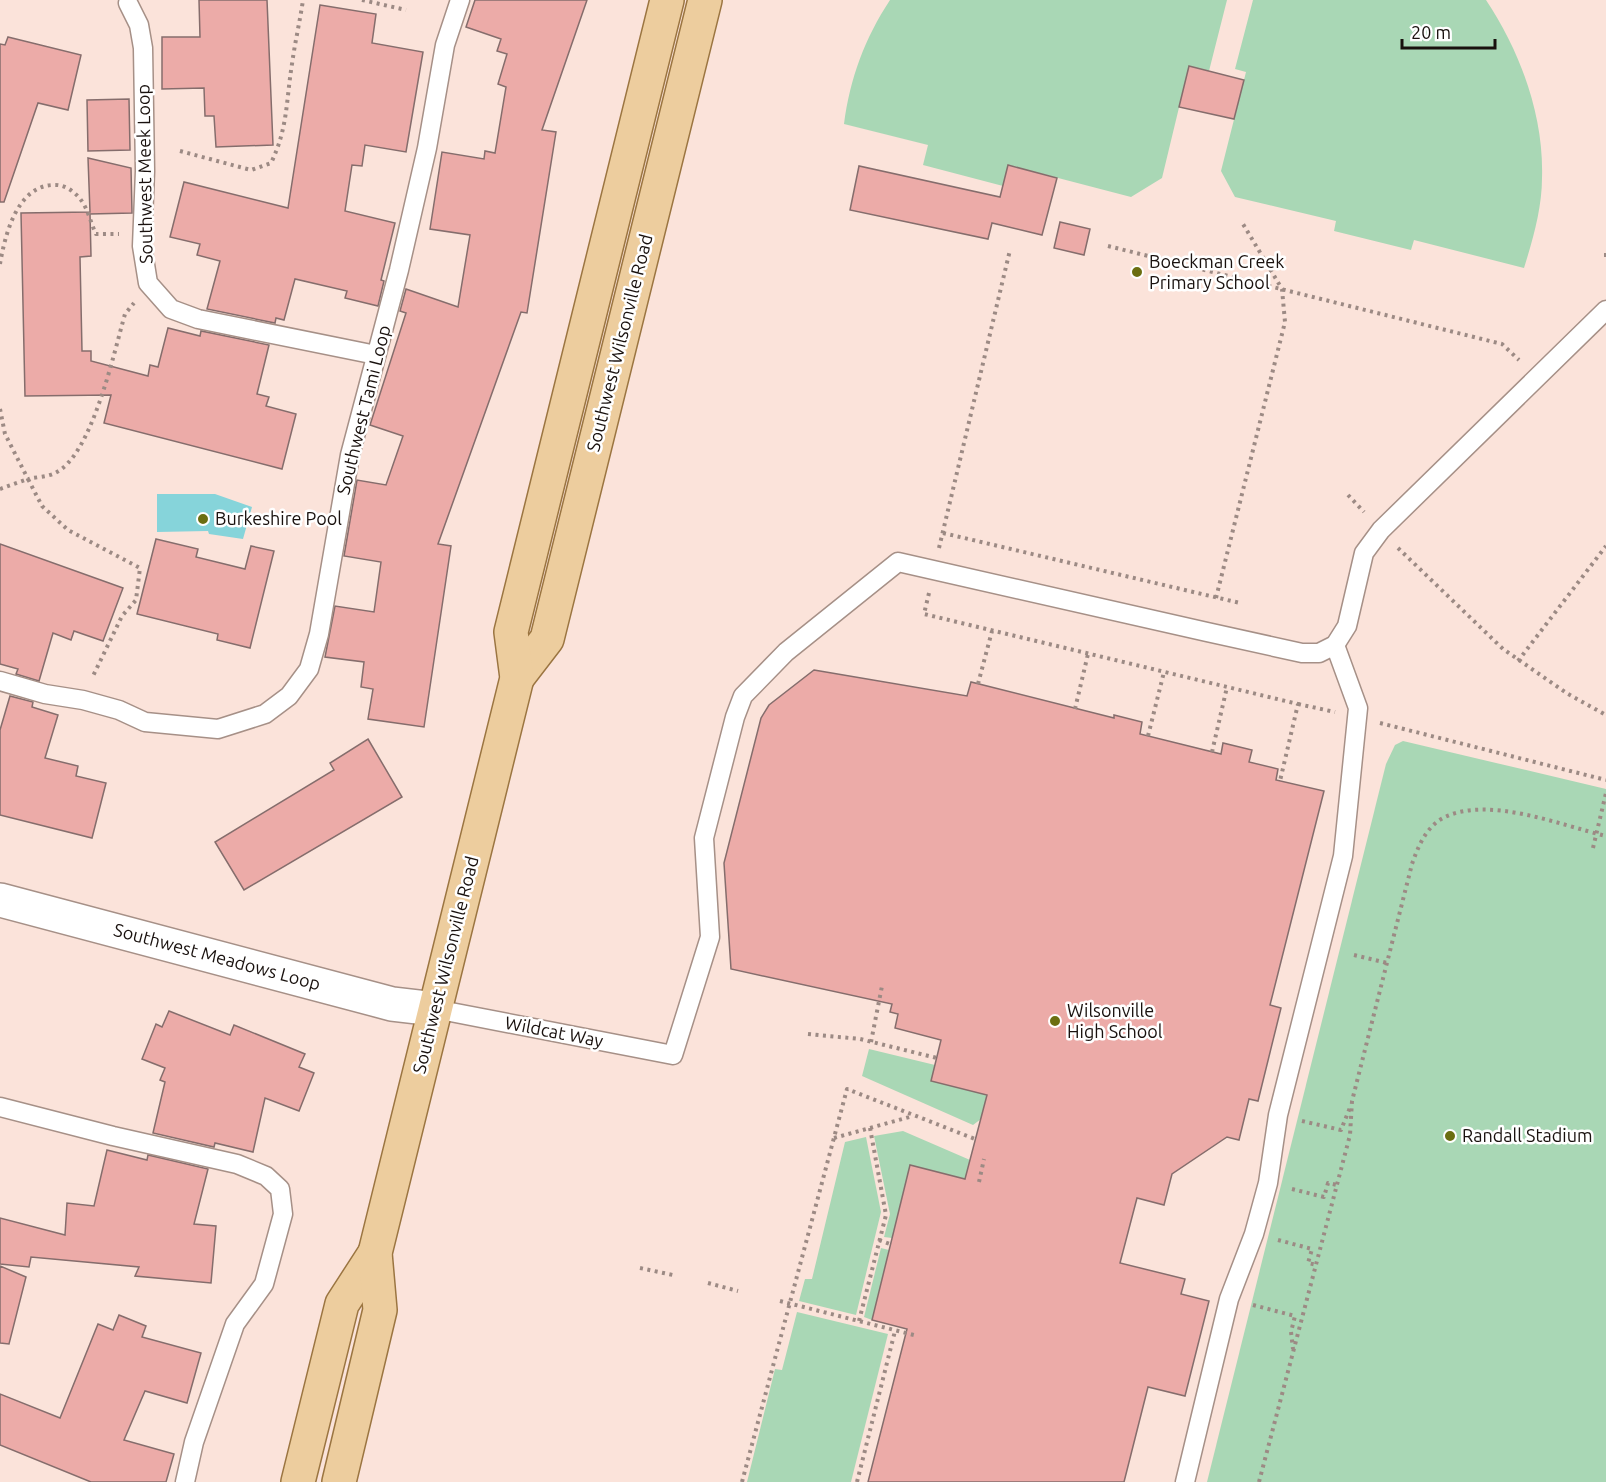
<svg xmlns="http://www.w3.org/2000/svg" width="1606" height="1482" font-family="Ubuntu,sans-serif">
<rect width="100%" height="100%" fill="#fbe3da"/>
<!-- green -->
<g fill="#a9d7b5">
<path d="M 890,0 L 1227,0 L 1209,71 L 1189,66 L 1162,178 L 1131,197 L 1008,165 L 1003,186 L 923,165 L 928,145 L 844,124 C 850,78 865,38 890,0 Z"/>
<path d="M 1253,0 L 1486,0 C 1520,51 1544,115 1542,178 C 1542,208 1533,239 1524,268 L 1414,240 L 1411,250 L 1334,231 L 1336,221 L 1235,197 L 1221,171 L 1246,72 L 1235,69 Z"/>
<polygon points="1403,741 1606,789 1606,1482 1207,1482 1386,764 1395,745"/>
<polygon points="869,1049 935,1065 932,1081 1014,1101 1008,1126 981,1119 973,1125 862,1076"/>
<polygon points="903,1131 977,1163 974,1181 910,1165 892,1238 884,1237 890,1214 874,1136"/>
<polygon points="866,1137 881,1212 856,1315 799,1301 805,1279 812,1279 845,1142"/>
<polygon points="881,1248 889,1250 872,1320 864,1317"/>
<polygon points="797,1312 888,1334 851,1482 747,1482 775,1369 782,1370"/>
</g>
<!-- water -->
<polygon fill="#86d4da" points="157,494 215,494 252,507 243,539 209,534 208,531 157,532"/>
<!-- building -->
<g fill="#ecaba8" stroke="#856d6c" stroke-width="1.5">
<polygon points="199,0 267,0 273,145 216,147 214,116 205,116 204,88 162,89 162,37 200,37"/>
<polygon points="475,0 587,0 542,130 556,132 527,313 521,312 438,544 451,546 424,727 368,719 373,689 361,687 364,662 325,657 335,606 374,612 381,562 344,556 357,480 386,485 403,436 370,425 406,313 400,311 406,289 458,307 470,235 430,229 442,152 484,159 485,151 495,153 506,87 498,84 507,54 497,51 501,39 466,27"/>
<polygon points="320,5 376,14 372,43 423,52 406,152 365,145 362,166 352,165 345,211 395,223 381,280 384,281 378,306 345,298 347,291 295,279 284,320 276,318 275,323 207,309 220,261 197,255 200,244 170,237 184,182 288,208"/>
<polygon points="8,37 81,55 68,110 38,103 4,202 0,202 0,44 5,45"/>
<polygon points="1189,66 1244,80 1234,119 1179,107"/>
<polygon points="129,99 130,150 88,151 87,100"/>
<polygon points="88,158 131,168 132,213 90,214 91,256 80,257 82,351 91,351 91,361 148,376 150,365 158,367 168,328 200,336 201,331 269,345 257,394 269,397 266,406 296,414 282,469 104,423 111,395 25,396 21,213 90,212"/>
<polygon points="1008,165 1057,178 1042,235 992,223 988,239 850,210 859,166 1000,197"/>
<polygon points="1060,222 1090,229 1084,255 1054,248"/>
<polygon points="156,539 198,549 196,557 245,569 251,546 274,551 250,648 217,640 218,634 137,614"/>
<polygon points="0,544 123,588 103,641 74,631 71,640 53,633 39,681 16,674 18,669 0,664"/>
<polygon points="814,670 967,696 971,682 1114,718 1114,715 1142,722 1140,734 1221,754 1223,743 1252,750 1249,762 1278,769 1276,780 1324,791 1270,1005 1281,1008 1258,1101 1249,1099 1239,1140 1227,1137 1172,1174 1164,1205 1137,1198 1120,1263 1185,1279 1181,1294 1209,1301 1185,1396 1148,1387 1124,1482 868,1482 907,1329 872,1320 910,1165 965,1179 987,1095 931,1081 941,1040 895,1028 898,1014 890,1012 892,1004 731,969 724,863 761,718 769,705"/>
<polygon points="10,696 33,702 32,707 58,715 45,758 78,766 76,776 106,783 92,838 0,815 0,730"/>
<polygon points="368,739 402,797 244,890 215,842 334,770 330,763"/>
<polygon points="169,1011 230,1035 234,1025 305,1054 299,1067 314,1073 299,1111 265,1098 253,1152 215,1143 214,1147 153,1133 165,1082 160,1080 165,1068 142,1059 156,1024 162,1027"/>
<polygon points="107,1150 147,1160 148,1155 208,1169 194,1224 216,1226 211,1283 135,1276 139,1267 31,1257 29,1267 0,1264 0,1218 65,1235 67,1203 94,1206"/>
<polygon points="0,1266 26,1277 9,1344 0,1343"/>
<polygon points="119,1315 146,1326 142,1337 201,1353 187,1403 145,1391 124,1440 174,1454 166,1482 91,1482 0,1445 0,1394 60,1418 98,1324 113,1330"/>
</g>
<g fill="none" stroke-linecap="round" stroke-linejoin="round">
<defs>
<g id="service">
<polyline points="128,3 139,25 143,48 145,171 142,246 148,283 171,309 198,319 376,355"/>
<polyline points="0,681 45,694 83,700 119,710 145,722 218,729 265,714 289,696 309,669 319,634 350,455 399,270 427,148 445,45 460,0"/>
<polyline points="435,1009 673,1055 710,937 704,838 735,717 743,696 786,652 898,562 1207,632 1302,653 1319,653 1335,645 1347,626 1364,553 1381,530 1606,310"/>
<polyline points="0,1107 113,1136 237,1164 266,1176 280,1189 283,1214 264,1284 235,1324 194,1442 185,1482"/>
<polyline points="1185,1482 1229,1299 1254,1234 1268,1183 1278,1115 1343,856 1358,708 1335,645"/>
</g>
<polyline id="minor" points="0,900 392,1004 435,1009"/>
<g id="primary">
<polyline points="517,678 547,639 705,0"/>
<polyline points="298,1482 342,1304 375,1253"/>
<polyline points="339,1482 380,1310 375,1253 517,678 511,632 667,0"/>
</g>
</defs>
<!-- service casing -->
<use href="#service" stroke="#a69087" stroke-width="21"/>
<!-- minor casing -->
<use href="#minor" stroke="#a69087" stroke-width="36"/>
<!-- primary casing -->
<use href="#primary" stroke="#9b7541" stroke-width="36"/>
<!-- path -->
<g stroke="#9c8a84" stroke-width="4" stroke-dasharray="3 4.5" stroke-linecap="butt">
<polyline points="362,0 406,10"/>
<path d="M 180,151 L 251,170 L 271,163 C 288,128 286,101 292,64 C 295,42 300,21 303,0"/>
<polyline points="1108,246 1502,344 1519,360"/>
<polyline points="1604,255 1606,255"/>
<path d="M 0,264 C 5,235 17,186 53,185 C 64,184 74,191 81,200 C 88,209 91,224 96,234 L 119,234"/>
<path d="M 0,409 L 5,434 L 28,479 C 36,477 47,477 55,473 C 92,456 114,352 125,314 L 134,303"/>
<polyline points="0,489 28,479 42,506 68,530 140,568 136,600 122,616 92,678"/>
<polyline points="1348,495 1364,512"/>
<polyline points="943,533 1240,603"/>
<polyline points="939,548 1010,250"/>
<polyline points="1398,548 1503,649 1568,694 1606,715"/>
<polyline points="929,593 924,614 1298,704 1280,781"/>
<polyline points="1216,598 1285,322 1282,289 1243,224"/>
<polyline points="1518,661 1606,546"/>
<polyline points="978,684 992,631"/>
<polyline points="1298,704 1335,712"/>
<polyline points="1075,709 1088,654"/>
<polyline points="1380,723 1606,780"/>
<polyline points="1148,736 1164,672"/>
<polyline points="1212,752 1227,687"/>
<polyline points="1593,848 1606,793"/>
<polyline points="1354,955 1387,963"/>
<polyline points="808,1034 860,1039 937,1058"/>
<polyline points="871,1042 882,986"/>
<polyline points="1302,1121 1341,1130 1351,1105"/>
<polyline points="834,1138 913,1116"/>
<polyline points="979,1182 984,1159"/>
<polyline points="1292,1189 1324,1197 1328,1183 1337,1185"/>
<polyline points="879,1240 890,1244"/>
<polyline points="1278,1240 1312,1249 1308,1263 1317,1265"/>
<polyline points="640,1268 673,1275"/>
<polyline points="708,1283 738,1291"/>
<polyline points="780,1301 914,1335"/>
<polyline points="1253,1305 1295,1316 1291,1332 1293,1349"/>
<polyline points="859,1321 886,1215 870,1128"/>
<polyline points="742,1482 847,1089 975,1139"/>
<polyline points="857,1482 895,1331"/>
<path d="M 1259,1482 L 1350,1135 L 1352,1101 L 1412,864 C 1418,847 1426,827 1443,818 C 1487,795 1560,825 1606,836"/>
</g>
<!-- service -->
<use href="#service" stroke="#fff" stroke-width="18"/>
<!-- minor -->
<use href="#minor" stroke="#fff" stroke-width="33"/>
<!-- primary -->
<use href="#primary" stroke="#edcd9e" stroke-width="33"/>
</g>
<!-- markers -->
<g fill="#6b6e11" stroke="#fff" stroke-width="2">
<circle cx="1137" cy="272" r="6"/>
<circle cx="203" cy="519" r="6"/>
<circle cx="1055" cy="1021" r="6"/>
<circle cx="1450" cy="1136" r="6"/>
</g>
<g text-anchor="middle" stroke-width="5" stroke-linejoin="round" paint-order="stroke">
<!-- street labels -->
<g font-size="18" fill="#19110e" stroke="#fff">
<text transform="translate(145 174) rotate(-91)" y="6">Southwest Meek Loop</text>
<text transform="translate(620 343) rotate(-76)" y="6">Southwest Wilsonville Road</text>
<text transform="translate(364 410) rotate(-76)" y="6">Southwest Tami Loop</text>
<text transform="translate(217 957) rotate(15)" y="6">Southwest Meadows Loop</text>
<text transform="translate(446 965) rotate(-76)" y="6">Southwest Wilsonville Road</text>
<text transform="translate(554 1032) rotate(11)" y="6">Wildcat Way</text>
</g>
<!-- poi labels -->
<g font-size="18" fill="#19110e" stroke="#fff" text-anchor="start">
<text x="1149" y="268">Boeckman Creek<tspan x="1149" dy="21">Primary School</tspan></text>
<text x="215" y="525">Burkeshire Pool</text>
<text x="1067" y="1017">Wilsonville<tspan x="1067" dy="21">High School</tspan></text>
<text x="1462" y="1142">Randall Stadium</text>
</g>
</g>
<!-- scale -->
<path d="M1402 39v9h93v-9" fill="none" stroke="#19110e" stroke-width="3"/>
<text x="1411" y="39" font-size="18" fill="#19110e" stroke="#ffffff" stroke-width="4.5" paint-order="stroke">20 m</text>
</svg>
